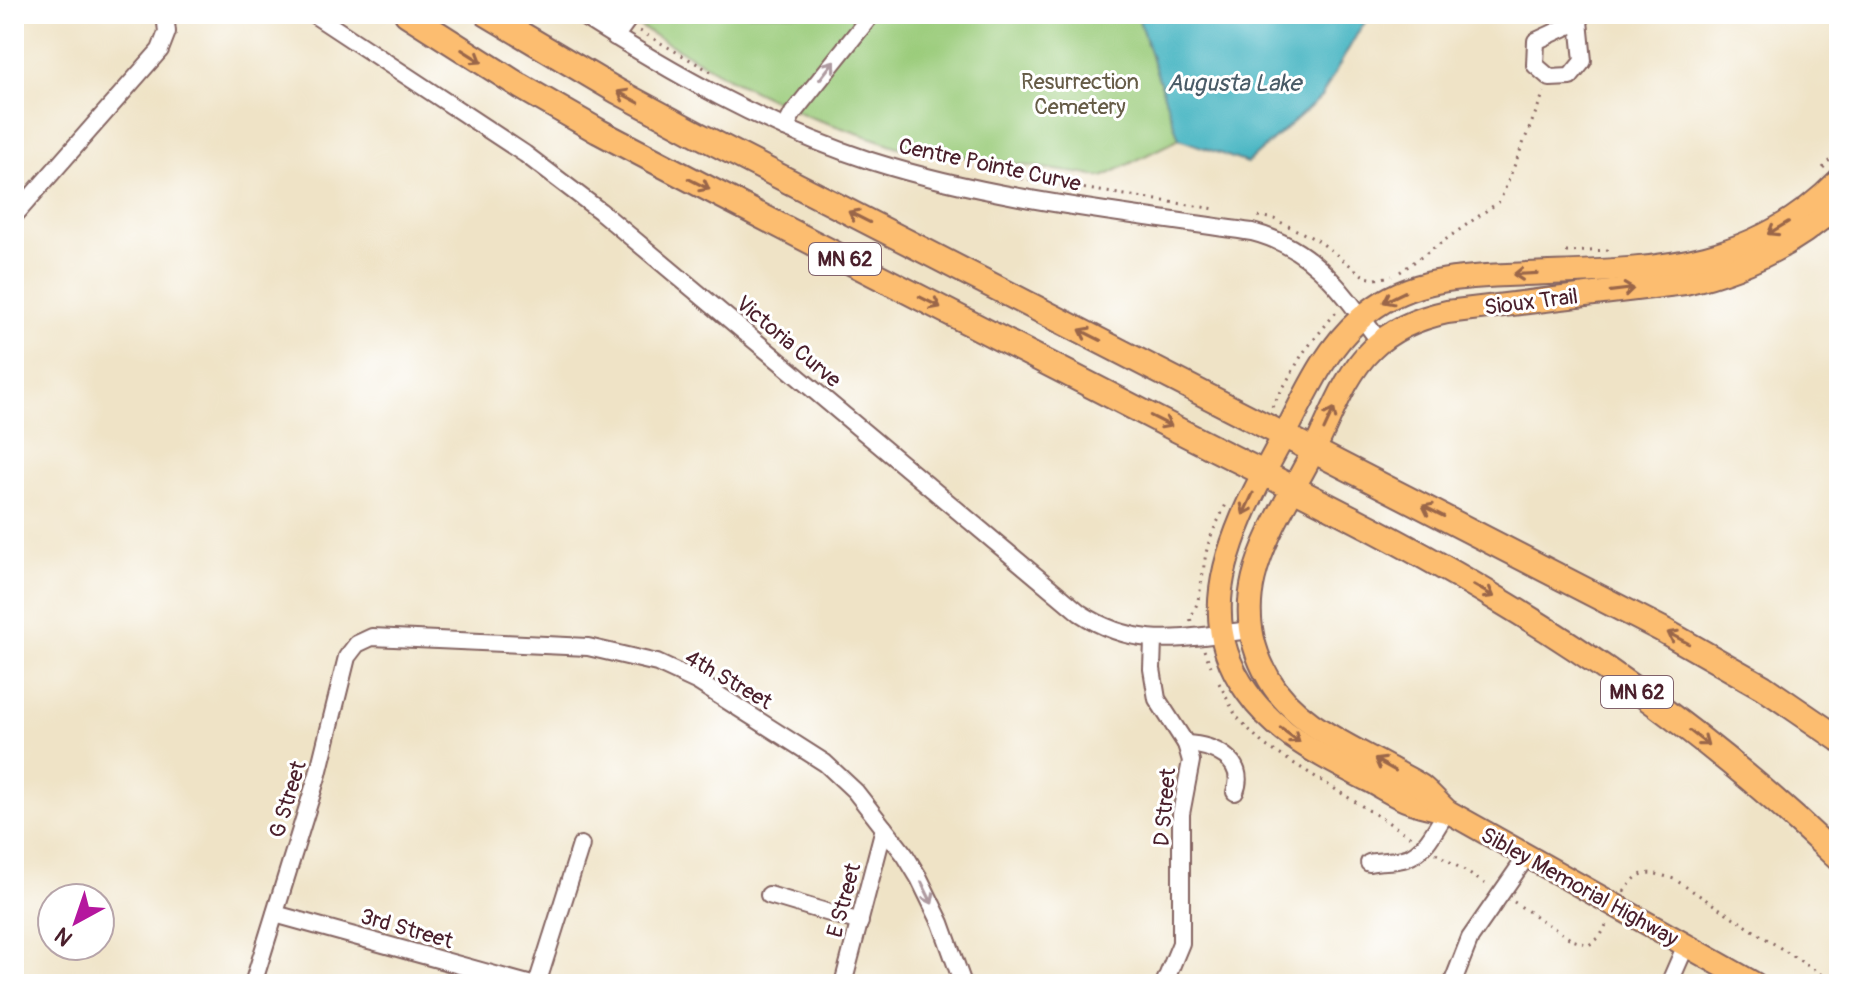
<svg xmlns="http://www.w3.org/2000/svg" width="1853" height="998" font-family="Pangolin,sans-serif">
<rect width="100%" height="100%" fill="#fff"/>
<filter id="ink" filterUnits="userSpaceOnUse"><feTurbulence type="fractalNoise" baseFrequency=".0125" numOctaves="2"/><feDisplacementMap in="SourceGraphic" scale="16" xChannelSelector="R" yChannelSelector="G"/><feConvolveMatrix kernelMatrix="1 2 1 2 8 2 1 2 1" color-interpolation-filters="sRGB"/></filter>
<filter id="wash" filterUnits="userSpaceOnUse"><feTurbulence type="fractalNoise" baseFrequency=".006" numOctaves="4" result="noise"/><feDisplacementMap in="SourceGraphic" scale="32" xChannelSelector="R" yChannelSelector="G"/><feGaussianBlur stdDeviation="1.8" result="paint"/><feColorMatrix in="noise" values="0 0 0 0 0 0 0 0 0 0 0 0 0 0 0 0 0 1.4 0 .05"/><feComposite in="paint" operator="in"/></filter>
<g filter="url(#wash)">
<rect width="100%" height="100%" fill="#efe3c6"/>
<!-- green -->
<polygon fill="#9bcc7b" stroke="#727653" stroke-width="2" points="618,14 1137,14 1179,139 1103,177 898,147 807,116 728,78"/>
<!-- water -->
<polygon fill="#47b5c2" stroke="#486a76" stroke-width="2" points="1137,14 1372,14 1360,29 1321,97 1247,163 1179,139"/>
</g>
<g filter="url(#ink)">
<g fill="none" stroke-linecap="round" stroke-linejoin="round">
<defs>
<g id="minor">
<path d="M 313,14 L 525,154 L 600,211 L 1080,613 C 1140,652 1185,637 1251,630"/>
<path d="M 579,14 C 672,73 766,127 871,161 C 994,200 1125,213 1252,232 C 1315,248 1343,293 1380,342"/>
<polyline points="1579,21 1583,61 1570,77 1550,78 1535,65 1536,41 1579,21 1584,14"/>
<polyline points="615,37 632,14"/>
<polyline points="785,128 793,113 872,14"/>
<polyline points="14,216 160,50 167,32 165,14"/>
<polyline points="1153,640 1152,669 1157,699 1186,744 1191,761 1181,814 1181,943 1164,984"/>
<path d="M 1186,744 C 1212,745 1248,760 1235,792"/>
<path d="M 1369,863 C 1381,860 1395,862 1406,858 C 1425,853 1437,826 1447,811"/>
<polyline points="769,895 860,922"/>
<polyline points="275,914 528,984"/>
<polyline points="253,984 318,774 347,657 357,644 372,637 588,647 657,663 698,682 825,763 855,791 905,855 919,878 941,923 963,984"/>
<polyline points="537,984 581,845"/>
<polyline points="843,984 884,828"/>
<polyline points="1452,984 1470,938 1527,856"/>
<polyline points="1669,984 1686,945"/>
</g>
<g id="major">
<path d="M 1446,811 C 1434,808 1422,806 1411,802 C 1396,797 1382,787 1368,780 C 1323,757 1277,735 1247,692 C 1203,631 1219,567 1248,504 C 1260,480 1272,457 1285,434 C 1307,392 1324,351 1360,319 C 1401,281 1454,277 1507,275 C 1632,268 1744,278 1839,180"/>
<path d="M 1755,984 L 1447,811 C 1438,803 1430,793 1421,786 C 1411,779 1399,774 1389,768 C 1346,744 1294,723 1269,679 C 1219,594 1277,523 1315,448 C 1332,415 1344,376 1372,349 C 1393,328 1419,318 1447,312 L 1685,283 C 1743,270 1795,245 1839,204"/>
</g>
<g id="highway">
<path d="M 407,14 L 520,86 L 598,131 C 789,232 981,328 1172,427 C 1282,483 1394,536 1499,600 C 1621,673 1736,760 1839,859"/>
<polyline points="487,14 617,91 699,135 1661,629 1763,687 1839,739"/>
</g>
</defs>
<!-- minor casing -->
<use href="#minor" stroke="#846461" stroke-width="20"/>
<!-- major casing -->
<use href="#major" stroke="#846461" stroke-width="26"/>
<!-- highway casing -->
<use href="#highway" stroke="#846461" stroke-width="28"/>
<!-- path -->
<g stroke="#846461" stroke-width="3" stroke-dasharray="2 6" stroke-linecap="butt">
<polyline points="640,31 713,73"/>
<polyline points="1823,168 1839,149"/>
<polyline points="997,175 1215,209"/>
<polyline points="1258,216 1274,219 1319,241 1365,277 1376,279 1392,276"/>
<polyline points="1566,252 1610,250"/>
<polyline points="1400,272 1500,201 1544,92"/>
<polyline points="1272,407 1303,353 1337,311"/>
<path d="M 1191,621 L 1190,618 C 1204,598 1201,563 1210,539 C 1214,527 1221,516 1226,504"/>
<polyline points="1204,650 1211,666"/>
<polyline points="1219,683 1236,716 1263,744 1413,838"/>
<polyline points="1436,853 1487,885"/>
<path d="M 1624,892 C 1640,868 1648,871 1674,879 L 1836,984"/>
<polyline points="1514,902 1572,940 1589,945 1600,937 1607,923"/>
</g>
<!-- minor -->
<use href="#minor" stroke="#fff" stroke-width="16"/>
<!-- major -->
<use href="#major" stroke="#fcbd6f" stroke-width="22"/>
<!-- highway -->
<use href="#highway" stroke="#fcbd6f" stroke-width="24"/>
</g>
<!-- one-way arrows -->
<defs><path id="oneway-shaft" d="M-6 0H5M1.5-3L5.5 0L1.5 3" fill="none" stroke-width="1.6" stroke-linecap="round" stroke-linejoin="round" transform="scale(2)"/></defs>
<g stroke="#9a664a">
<use href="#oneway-shaft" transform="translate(472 56) rotate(32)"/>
<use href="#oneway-shaft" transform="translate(628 97) rotate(-152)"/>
<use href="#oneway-shaft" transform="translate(699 184) rotate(27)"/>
<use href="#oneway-shaft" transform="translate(859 217) rotate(-153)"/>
<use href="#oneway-shaft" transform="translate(1778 228) rotate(149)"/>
<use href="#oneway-shaft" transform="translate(1525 274) rotate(177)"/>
<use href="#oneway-shaft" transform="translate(1622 290) rotate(-7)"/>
<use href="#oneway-shaft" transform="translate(1394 297) rotate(154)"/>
<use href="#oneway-shaft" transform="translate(930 302) rotate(27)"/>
<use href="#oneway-shaft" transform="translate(1090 335) rotate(-153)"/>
<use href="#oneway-shaft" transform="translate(1329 419) rotate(-65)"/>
<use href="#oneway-shaft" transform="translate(1161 421) rotate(27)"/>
<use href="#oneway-shaft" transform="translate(1248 504) rotate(115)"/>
<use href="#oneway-shaft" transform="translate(1433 511) rotate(-153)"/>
<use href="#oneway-shaft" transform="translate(1484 591) rotate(30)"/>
<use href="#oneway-shaft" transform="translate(1678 638) rotate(-152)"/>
<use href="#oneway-shaft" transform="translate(1290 735) rotate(36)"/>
<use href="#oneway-shaft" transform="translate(1699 738) rotate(38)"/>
<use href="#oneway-shaft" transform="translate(1385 765) rotate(-151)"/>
</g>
<g stroke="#ae9aa0">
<use href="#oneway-shaft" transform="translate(827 70) rotate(-52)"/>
<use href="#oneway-shaft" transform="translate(927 893) rotate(64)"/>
</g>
</g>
<g text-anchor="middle" stroke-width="6" stroke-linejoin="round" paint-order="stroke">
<!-- shield labels -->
<g fill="#fff" stroke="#80626b" stroke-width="2">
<rect x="809" y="243" width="72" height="32" rx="6"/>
<rect x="1601" y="676" width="72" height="32" rx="6"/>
</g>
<g font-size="20" font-weight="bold" fill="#4a1f2b">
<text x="845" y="266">MN 62</text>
<text x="1637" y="699">MN 62</text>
</g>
<!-- park labels -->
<g font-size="22" fill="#665c47" stroke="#fff">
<text x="1080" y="89">Resurrection<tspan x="1080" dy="25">Cemetery</tspan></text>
</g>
<!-- street labels -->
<g font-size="22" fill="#4a1f2b" stroke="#fff">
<text transform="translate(990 164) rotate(12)" y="8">Centre Pointe Curve</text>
<text transform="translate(1531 301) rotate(-7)" y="8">Sioux Trail</text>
<text transform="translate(789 341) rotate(40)" y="8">Victoria Curve</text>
<text transform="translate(729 679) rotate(30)" y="8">4th Street</text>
<text transform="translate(287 799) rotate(-73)" y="8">G Street</text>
<text transform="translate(1164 807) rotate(-85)" y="8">D Street</text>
<text transform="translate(1580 886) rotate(29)" y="8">Sibley Memorial Highway</text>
<text transform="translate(843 900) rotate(-75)" y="8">E Street</text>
<text transform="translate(407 928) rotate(16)" y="8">3rd Street</text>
</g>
<!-- water labels -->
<g font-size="24" font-style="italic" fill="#495b67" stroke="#fff">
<text x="1234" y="91">Augusta Lake</text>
</g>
</g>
<!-- margin -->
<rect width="1853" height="998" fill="none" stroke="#fff" stroke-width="48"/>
<!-- north arrow -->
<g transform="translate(76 922) rotate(220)"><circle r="38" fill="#ffffff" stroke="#b7a5aa" stroke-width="2"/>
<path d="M0-6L14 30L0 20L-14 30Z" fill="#b5179e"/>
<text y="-12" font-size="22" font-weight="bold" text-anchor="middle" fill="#4a1f2b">N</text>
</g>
</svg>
